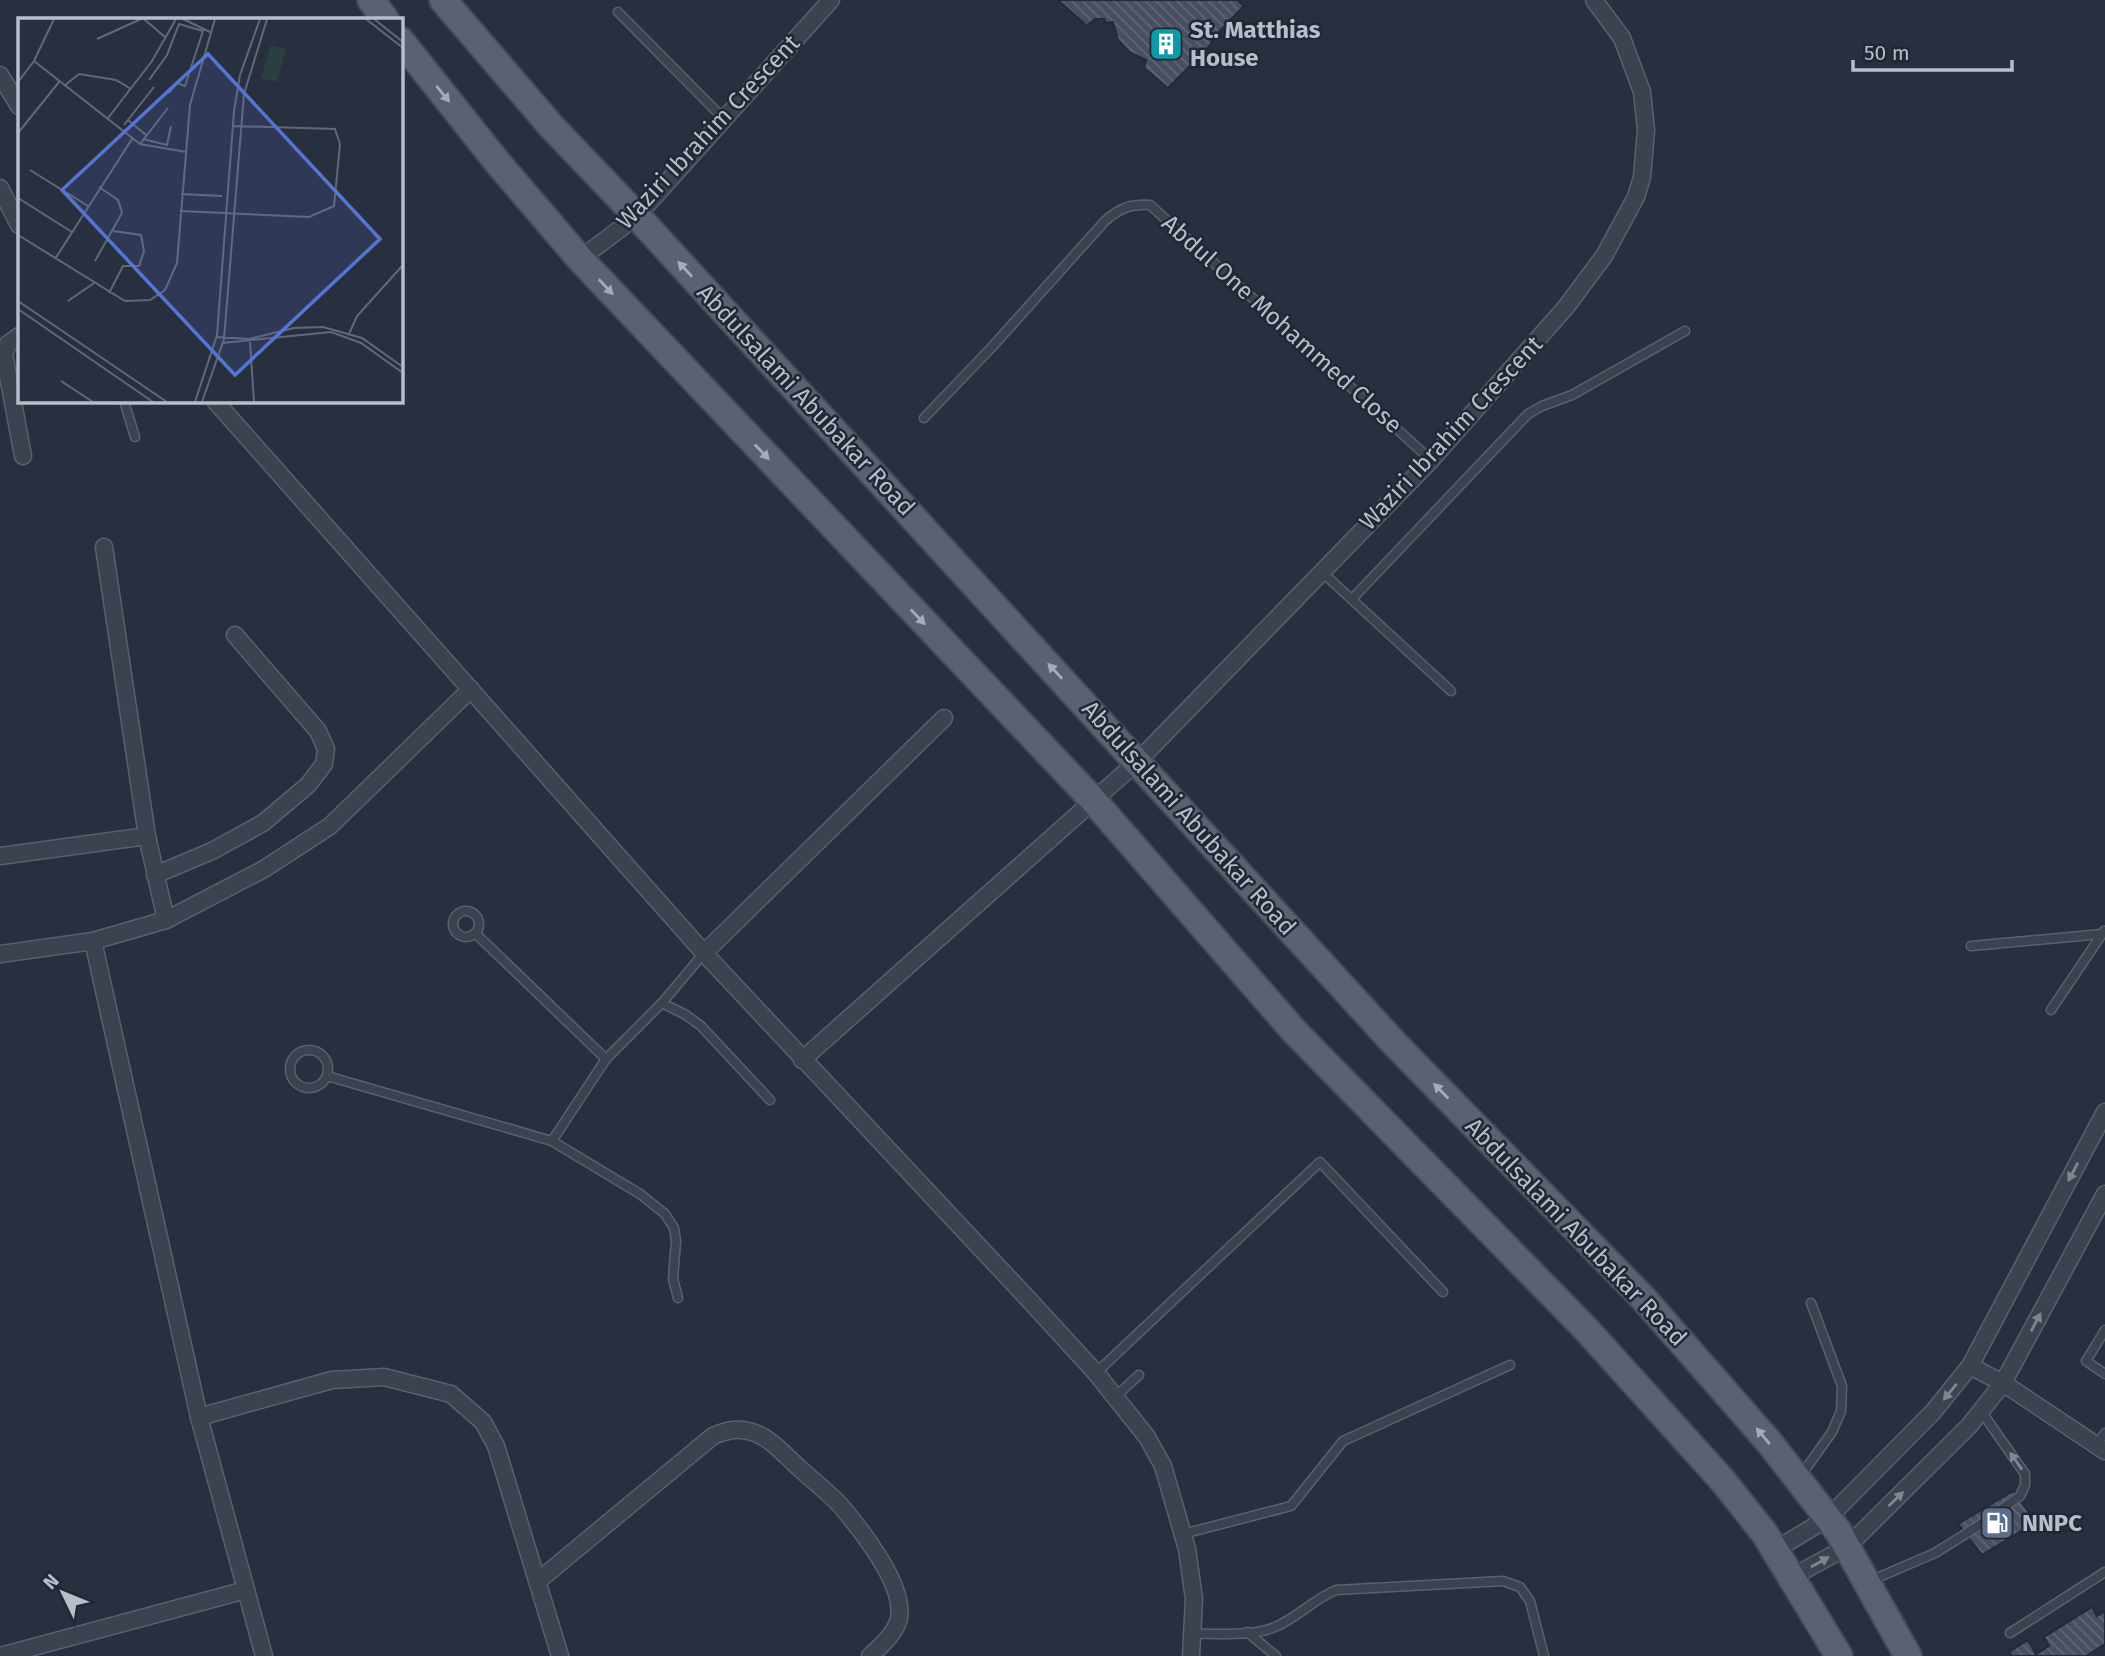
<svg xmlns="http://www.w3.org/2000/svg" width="2105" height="1656" font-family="'Fira Sans',sans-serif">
<defs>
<pattern id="building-back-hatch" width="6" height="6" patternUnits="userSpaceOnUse" patternTransform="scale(1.75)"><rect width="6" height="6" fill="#474f61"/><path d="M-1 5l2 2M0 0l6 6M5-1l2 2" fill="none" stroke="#5f6676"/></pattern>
</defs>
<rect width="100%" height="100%" fill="#283040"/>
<!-- building -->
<g fill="url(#building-back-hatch)" stroke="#232937" stroke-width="2">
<polygon points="1058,0 1237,0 1244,6 1218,33 1207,49 1168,88 1144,68 1146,60 1129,52 1118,40 1113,22 1106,23 1104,19 1095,19 1087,26"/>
<polygon points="2013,1491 2036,1522 1982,1555 1958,1524"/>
<polygon points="2092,1607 2097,1616 2105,1611 2105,1644 2086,1656 2012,1656 2009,1652 2028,1640 2036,1654 2049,1646 2044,1637"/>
</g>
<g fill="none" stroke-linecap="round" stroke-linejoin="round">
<defs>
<g id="service">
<polyline points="618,12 724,119"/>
<polyline points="124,401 135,437"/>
<path d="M 924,418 L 992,347 L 1105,221 C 1120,208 1130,204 1150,205 L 1431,460"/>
<polyline points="1322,572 1451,691"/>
<polyline points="1352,599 1528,414 1542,406 1572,395 1685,331"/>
<circle cx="466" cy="924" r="13"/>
<polyline points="475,933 606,1059 552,1141"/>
<polyline points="1971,946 2102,934"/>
<polyline points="662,1003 686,1015 701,1026 770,1100"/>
<polyline points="2051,1010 2104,931"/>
<circle cx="309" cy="1069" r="19"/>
<polyline points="606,1059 662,1003 704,953"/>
<polyline points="327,1076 552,1141 640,1194 665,1214 674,1228 676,1241 673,1279 678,1298"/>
<polyline points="2105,1330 2086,1361 2105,1374"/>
<polyline points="1096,1373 1320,1162 1443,1292"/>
<polyline points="1115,1397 1139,1375"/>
<polyline points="2096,1445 2105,1433"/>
<polyline points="1802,1474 1832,1432 1841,1411 1842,1386 1811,1303"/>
<polyline points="1183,1534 1291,1506 1343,1441 1510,1365"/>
<polyline points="1870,1581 1935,1553 1975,1528 2020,1496 2025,1485 2025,1474 1981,1411"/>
<polyline points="1247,1632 1276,1656"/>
<polyline points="2010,1633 2105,1572"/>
<path d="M 1194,1634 C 1220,1633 1251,1637 1275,1627 C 1297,1618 1314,1599 1336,1590 L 1503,1581 L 1520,1587 L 1530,1601 L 1544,1656"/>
</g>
<g id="minor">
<polyline points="0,75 19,106"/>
<polyline points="0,188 19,225"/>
<polyline points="580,259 637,216 831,0"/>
<polyline points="19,336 8,344 4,354 23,456"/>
<polyline points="215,401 704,953 1031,1302 1096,1373 1147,1437 1163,1466 1187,1549 1194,1599 1191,1656"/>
<polyline points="104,547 147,836 166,920"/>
<polyline points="0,856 147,836"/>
<polyline points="155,875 212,851 263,823 308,785 324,764 326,749 318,731 235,635"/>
<polyline points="93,941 199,1417 264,1656"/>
<polyline points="704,953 944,718"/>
<polyline points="0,954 93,941 166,920 264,869 330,826 471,689"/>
<polyline points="802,1060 1138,761 1431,460 1566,307 1604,256 1636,197 1642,177 1646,130 1642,92 1622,38 1594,0"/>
<polyline points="1970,1366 2003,1383 2105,1451"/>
<polyline points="199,1417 332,1380 384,1377 451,1394 483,1422 496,1446 560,1656"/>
<polyline points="1775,1550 1828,1518 1933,1412 1970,1366 2105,1112"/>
<polyline points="1792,1577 1847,1547 1969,1426 2003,1383 2105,1194"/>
<path d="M 538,1581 L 713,1436 C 727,1430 740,1427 755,1433 C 771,1439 784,1454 797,1466 C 811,1479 828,1492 841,1506 C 862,1531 905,1585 899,1618 C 896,1633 880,1647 870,1656"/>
<polyline points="0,1656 246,1590"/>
</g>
<g id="primary">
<polyline points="371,0 385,19"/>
<polyline points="443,0 551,126 637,216 1394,1043 1643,1298 1769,1442 1838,1531 1908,1656"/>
<polyline points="401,41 498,163 580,259 1093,800 1294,1031 1586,1329 1723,1481 1765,1534 1839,1656"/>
</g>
</defs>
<!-- service casing -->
<use href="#service" stroke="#5a606d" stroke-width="11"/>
<!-- minor casing -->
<use href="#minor" stroke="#5a606d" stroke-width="19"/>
<!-- primary casing -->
<use href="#primary" stroke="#464b59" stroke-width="30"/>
<!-- service -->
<use href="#service" stroke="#3c4250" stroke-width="8"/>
<!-- minor -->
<use href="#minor" stroke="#3c4250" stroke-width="16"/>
<!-- primary -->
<use href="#primary" stroke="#5a6170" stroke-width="26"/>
</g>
<!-- one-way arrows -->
<defs><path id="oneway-solid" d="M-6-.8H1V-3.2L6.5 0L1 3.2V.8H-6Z" transform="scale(1.75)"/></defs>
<g fill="#a6abb8">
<use href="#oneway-solid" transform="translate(443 94) rotate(51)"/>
<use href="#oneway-solid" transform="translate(685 269) rotate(-133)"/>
<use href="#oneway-solid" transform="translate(606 287) rotate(47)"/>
<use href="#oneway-solid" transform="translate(762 452) rotate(46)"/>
<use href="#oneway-solid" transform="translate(918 617) rotate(46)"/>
<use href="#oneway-solid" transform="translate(1055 671) rotate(-133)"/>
<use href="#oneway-solid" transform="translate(1441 1091) rotate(-134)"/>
<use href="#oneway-solid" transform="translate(1763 1436) rotate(-130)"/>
</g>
<g fill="#818693">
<use href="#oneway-solid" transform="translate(2073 1172) rotate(118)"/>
<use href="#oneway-solid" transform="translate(2036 1322) rotate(-62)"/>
<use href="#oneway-solid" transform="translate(1950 1392) rotate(129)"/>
<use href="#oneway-solid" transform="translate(2016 1461) rotate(-125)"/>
<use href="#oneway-solid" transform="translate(1896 1499) rotate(-44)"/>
<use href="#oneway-solid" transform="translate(1820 1562) rotate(-29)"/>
</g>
<!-- icons -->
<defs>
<symbol id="building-square" viewBox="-11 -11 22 22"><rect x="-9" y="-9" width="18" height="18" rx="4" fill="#0f9aa8" stroke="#212735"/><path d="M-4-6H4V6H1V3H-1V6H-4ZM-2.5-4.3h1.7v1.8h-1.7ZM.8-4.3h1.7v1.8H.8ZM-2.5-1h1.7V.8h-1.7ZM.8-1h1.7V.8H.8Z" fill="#fff"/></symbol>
<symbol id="fuel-square" viewBox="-11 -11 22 22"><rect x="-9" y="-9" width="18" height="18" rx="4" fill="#5c6f8a" stroke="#212735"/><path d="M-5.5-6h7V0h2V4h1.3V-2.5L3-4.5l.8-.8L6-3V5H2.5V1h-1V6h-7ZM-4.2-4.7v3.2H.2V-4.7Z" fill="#fff"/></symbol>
</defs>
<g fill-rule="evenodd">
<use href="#building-square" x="1147" y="25" width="38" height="38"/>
<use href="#fuel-square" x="1978" y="1504" width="38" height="38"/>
</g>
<g text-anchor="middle" stroke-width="5" stroke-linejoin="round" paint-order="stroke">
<!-- poi labels -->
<g font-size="24" font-weight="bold" fill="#b9bdca" stroke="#212735" text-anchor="start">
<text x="1190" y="38">St. Matthias<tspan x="1190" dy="28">House</tspan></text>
<text x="2022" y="1531">NNPC</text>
</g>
<!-- street labels -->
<g font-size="24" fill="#b9bdca" stroke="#212735">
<text transform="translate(708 132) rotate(-47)" y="8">Waziri Ibrahim Crescent</text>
<text transform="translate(1282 324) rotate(42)" y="8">Abdul One Mohammed Close</text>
<text transform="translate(806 400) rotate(47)" y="8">Abdulsalami Abubakar Road</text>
<text transform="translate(1451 433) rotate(-47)" y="8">Waziri Ibrahim Crescent</text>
<text transform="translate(1189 818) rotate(48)" y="8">Abdulsalami Abubakar Road</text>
<text transform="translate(1576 1232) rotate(46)" y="8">Abdulsalami Abubakar Road</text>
</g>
</g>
<!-- overview -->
<g transform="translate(18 18)">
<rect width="385" height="385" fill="#283040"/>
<path d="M 253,27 L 268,31 L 259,64 L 243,60 Z" fill="#2b3e42"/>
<path fill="none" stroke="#626877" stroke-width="2" d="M 126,1 L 148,20M 165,1 L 192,14M 348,1 L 385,30M 356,1 L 385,24M 79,21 L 123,1M 16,43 L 122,126 L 168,134M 131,62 L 149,37 L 161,6 L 185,13 L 167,68 L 159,65 L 151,75M 0,64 L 16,43 L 36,1M 46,68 L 61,56 L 98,62 L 113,71M 90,100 L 134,43 L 158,1M 110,102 L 128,117M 106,107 L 136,69M 0,115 L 41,64M 125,121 L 149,127 L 153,108M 122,126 L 150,90M 12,152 L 70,188M 163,176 L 204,178M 0,180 L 54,214M 162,193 L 291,199 L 316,188 L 322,126 L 317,111 L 215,108M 0,217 L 107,283 L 132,282 L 147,272 L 159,245 L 172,87 L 197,1M 37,241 L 114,121M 77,243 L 104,195 L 100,182 L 81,169M 91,275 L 105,248 L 121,248 L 126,233 L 123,217 L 95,213M 0,283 L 149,384M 50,283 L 76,265M 0,291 L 135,384M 331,316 L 339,298 L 385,247M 199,319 L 231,321 L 276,310 L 305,309 L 344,320 L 385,349M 232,324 L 236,384M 204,325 L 313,314 L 343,325 L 385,355M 43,363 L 75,384M 177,384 L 199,317 L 216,93 L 222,57 L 242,1M 184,384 L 206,321 L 226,76 L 249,1"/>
<path fill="#5475d3" fill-opacity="0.15" stroke="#5475d3" stroke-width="3.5" d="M 190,36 L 362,221 L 217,357 L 44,172 Z"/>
<rect width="385" height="385" fill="none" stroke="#b9bdca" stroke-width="3.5"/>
</g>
<!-- north arrow -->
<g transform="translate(63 1593) rotate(313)" stroke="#212735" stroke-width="5" paint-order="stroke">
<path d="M0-5L12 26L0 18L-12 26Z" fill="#b9bdca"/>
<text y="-10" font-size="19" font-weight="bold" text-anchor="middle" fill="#b9bdca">N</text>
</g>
<!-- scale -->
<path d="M1853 60v10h159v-10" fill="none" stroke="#b9bdca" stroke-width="3.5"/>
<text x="1864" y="60" font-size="21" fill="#b9bdca" stroke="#212735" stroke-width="5" paint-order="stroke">50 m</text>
</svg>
